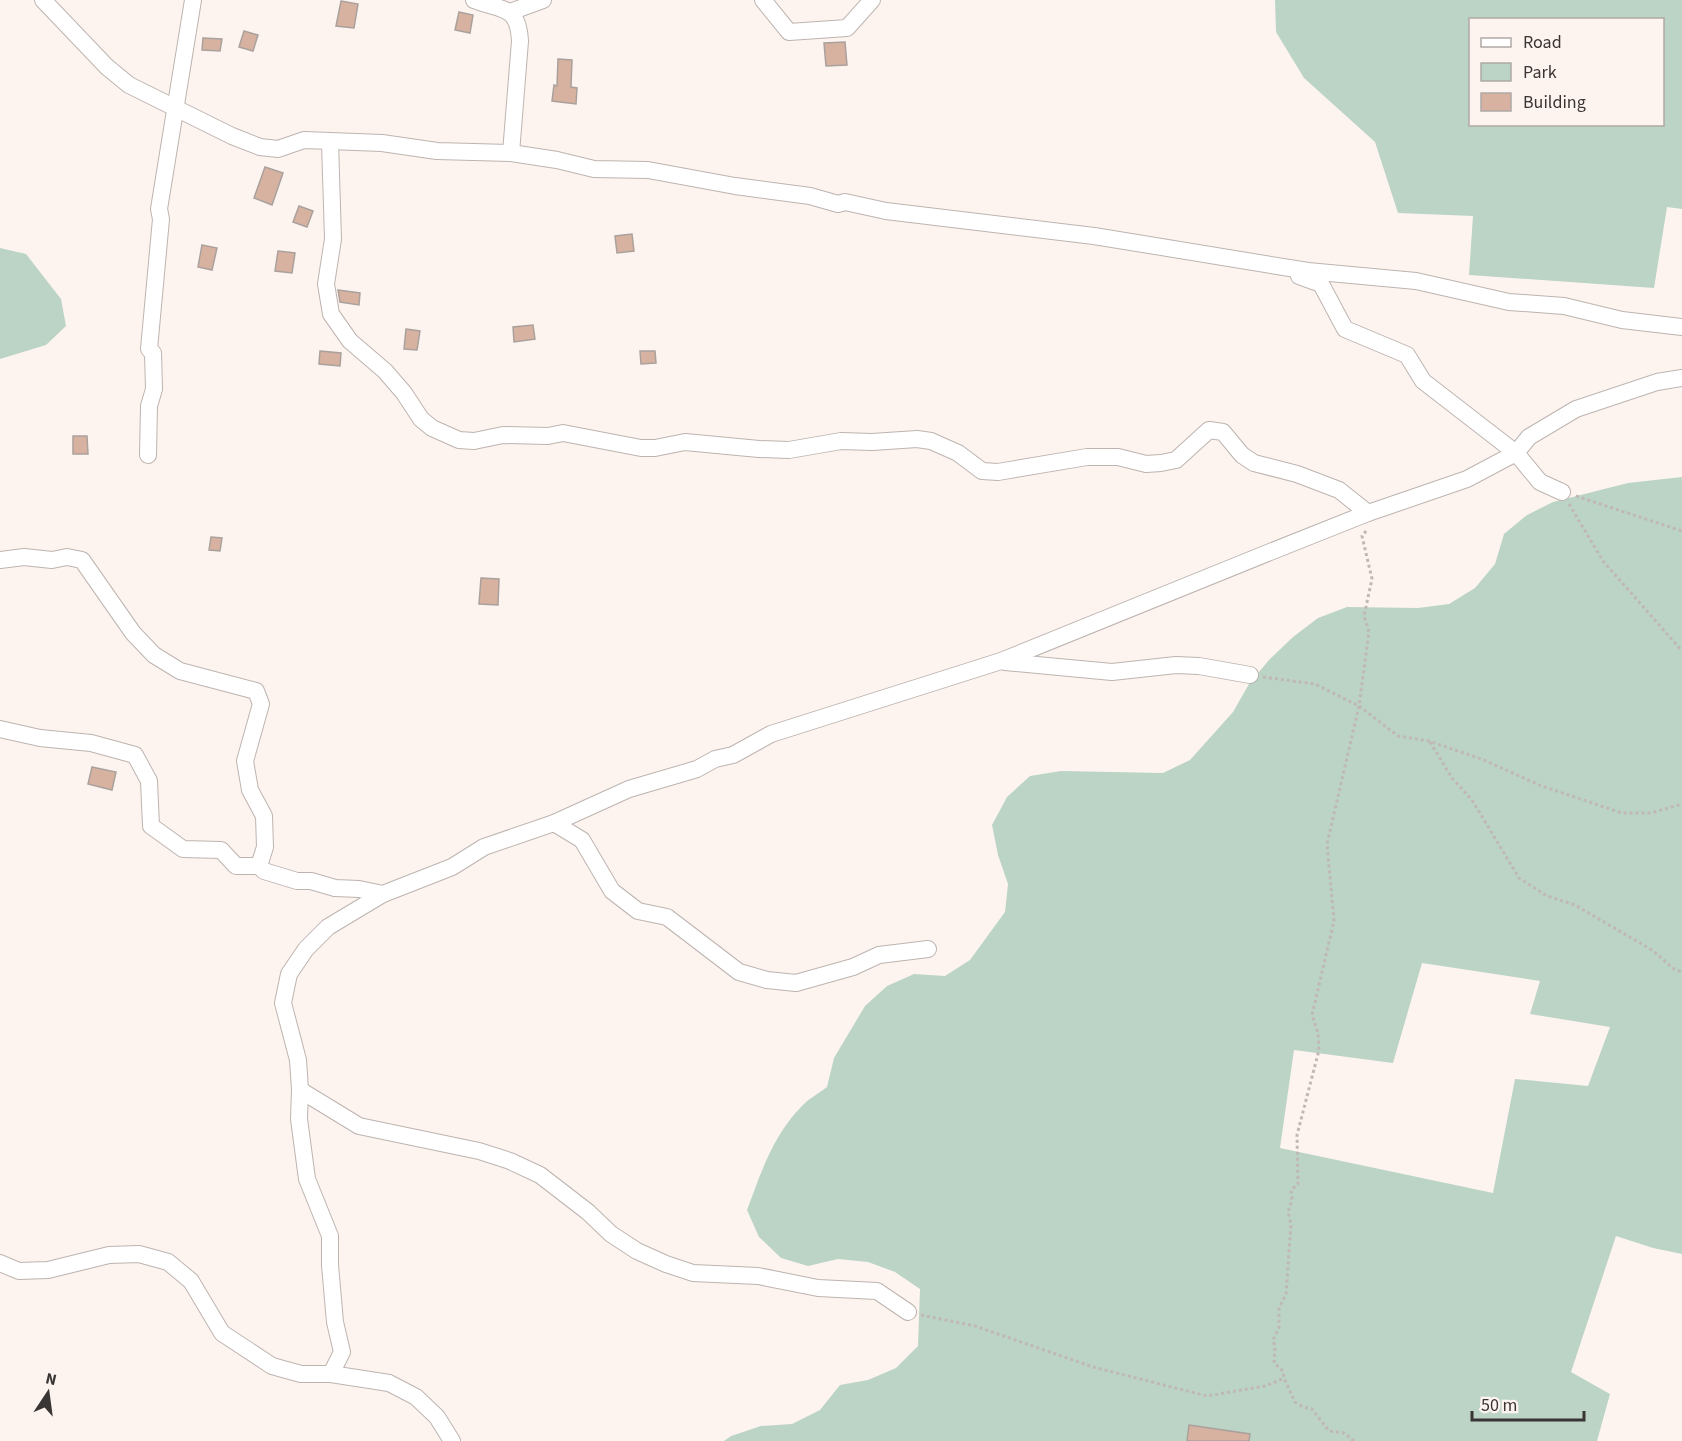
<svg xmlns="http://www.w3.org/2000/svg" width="1682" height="1441" font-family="'Source Sans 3',sans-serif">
<rect width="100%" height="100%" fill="#fdf4f0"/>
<!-- green -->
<g fill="#bcd4c5" fill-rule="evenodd">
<path d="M 1275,0 L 1682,0 L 1682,209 L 1667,207 L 1654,288 L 1469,275 L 1473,216 L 1398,213 L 1375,142 L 1304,78 L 1276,32 ZM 1470,20 L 1662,20 L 1662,124 L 1470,124 Z"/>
<polygon points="0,248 26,254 61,299 66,326 46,345 0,359"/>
<path d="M 1682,477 L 1682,1254 L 1653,1248 L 1616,1236 L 1571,1372 L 1610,1394 L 1597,1441 L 724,1441 L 731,1436 L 761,1426 L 792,1424 L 820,1410 L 840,1385 L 868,1380 L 896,1368 L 918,1346 L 920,1289 L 895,1272 L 868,1262 L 838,1259 L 808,1266 L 781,1258 L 759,1237 L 747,1210 C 761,1173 772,1137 801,1107 C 808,1099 818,1094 827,1087 L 834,1058 L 865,1006 L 887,986 L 914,974 L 945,976 L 970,960 L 1005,912 L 1008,884 L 998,855 L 992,825 L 1007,797 L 1030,776 L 1061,771 L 1163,773 L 1190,760 L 1233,712 L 1249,684 L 1269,660 L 1293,637 L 1318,618 L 1347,607 L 1418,608 L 1449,604 L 1475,588 L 1495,564 L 1504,534 L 1527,515 L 1553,502 L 1628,483 ZM 1422,963 L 1540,981 L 1530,1014 L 1610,1027 L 1588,1086 L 1515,1079 L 1493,1193 L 1280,1148 L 1294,1050 L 1393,1063 Z"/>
</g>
<!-- building -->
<g fill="#d7b2a0" stroke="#aaa19d" stroke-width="1.5">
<polygon points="341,1 358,4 354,28 336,26"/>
<polygon points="459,12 473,15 470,33 455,30"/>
<polygon points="244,31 258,35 253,51 239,47"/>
<polygon points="203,38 222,39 220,51 202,50"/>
<polygon points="845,42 847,65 826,66 824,43"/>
<polygon points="558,59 572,60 571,87 577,88 576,104 552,101 554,85 557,86"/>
<polygon points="265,167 283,173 272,205 254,198"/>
<polygon points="299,206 313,211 307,227 293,222"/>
<polygon points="632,234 634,251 617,253 615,236"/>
<polygon points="202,245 217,248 212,270 198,267"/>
<polygon points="278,251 295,253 292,273 275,271"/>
<polygon points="338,290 360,293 359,305 340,302"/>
<polygon points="533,325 535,339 514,342 513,327"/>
<polygon points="406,329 420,331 417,350 404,349"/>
<polygon points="320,351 341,353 340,366 319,364"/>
<polygon points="640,351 655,351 656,363 641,364"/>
<polygon points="73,436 87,436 88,454 73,454"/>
<polygon points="211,537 222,538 220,551 209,550"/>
<polygon points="481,578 499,579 498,605 479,604"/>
<polygon points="92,767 116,772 112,790 88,784"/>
<polygon points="1189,1425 1250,1434 1249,1441 1187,1441"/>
</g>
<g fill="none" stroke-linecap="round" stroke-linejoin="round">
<defs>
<g id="minor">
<polyline points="43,0 107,67 129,85 232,136 260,147 278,149 304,140 382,143 437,151 511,153 557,160 594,169 648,170 735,186 810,196 838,204 845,202 886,211 1094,236 1308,271 1416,281 1509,302 1564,306 1622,320 1682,327"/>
<path d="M 474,0 C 503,11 518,5 520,41 L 511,153"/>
<polyline points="763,0 789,32 847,28 872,0"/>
<polyline points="510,12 543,0"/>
<polyline points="330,142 333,239 326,284 331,314 350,341 385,371 404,393 421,419 432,428 459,440 474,441 503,435 548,436 563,433 641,448 655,448 685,442 759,449 789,450 841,441 872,442 917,439 931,441 958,453 982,471 998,472 1087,457 1118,457 1146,464 1161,463 1176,460 1209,430 1223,432 1242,455 1254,463 1297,474 1339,490 1368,513"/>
<polyline points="1299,276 1321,284 1345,329 1407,355 1423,381 1516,453 1540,482 1562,492"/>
<polyline points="148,455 149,406 154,389 153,353 149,349 161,219 159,209 193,0"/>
<polyline points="0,560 24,557 52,560 67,557 82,560 133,633 154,655 180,671 256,691 261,704 245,761 250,790 264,816 265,847 259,866"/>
<polyline points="1005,662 1112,672 1176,665 1199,666 1250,675"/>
<polyline points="0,729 40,738 91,743 135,755 149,781 151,826 183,849 221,850 236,866 259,866 264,871 297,881 311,881 335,888 359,889 383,894 452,867 484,847 554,823 629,789 697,769 715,759 733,755 771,734 1001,661 1270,552 1368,513 1467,479 1516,453 1529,437 1576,409 1657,382 1682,378"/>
<polyline points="554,823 582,840 612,891 638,911 667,917 739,972 767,980 796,983 853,967 879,955 928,949"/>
<polyline points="300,1090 359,1126 479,1151 510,1161 540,1175 588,1212 611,1234 637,1251 666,1264 693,1273 758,1276 818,1288 877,1291 908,1312"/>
<polyline points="0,1263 19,1271 48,1270 109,1255 139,1254 168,1262 191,1281 222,1333 272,1366 301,1374 331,1374 389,1383 416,1397 437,1417 452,1441"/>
<polyline points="331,1374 342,1352 335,1322 330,1265 330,1236 307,1179 299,1119 300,1090 298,1060 283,1003 289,974 306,949 328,927 383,894"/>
</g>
</defs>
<!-- minor casing -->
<use href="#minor" stroke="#bdb4b0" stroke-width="18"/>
<!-- path -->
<g stroke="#bfb8b5" stroke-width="3" stroke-dasharray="3 3" stroke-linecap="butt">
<polyline points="1576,496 1682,531"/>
<polyline points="1569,504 1603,561 1682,651"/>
<polyline points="1263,677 1315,684 1359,706 1398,736 1429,741 1484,760 1539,785 1622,813 1651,813 1682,804"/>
<polyline points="1430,742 1452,778 1472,800 1519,878 1547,896 1575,905 1652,950 1674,969 1682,972"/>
<polyline points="921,1315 975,1326 1093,1367 1207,1396 1266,1386 1284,1378"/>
<polyline points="1354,1441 1344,1433 1329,1431 1312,1409 1303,1407 1295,1402 1284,1378 1283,1371 1274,1363 1275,1347 1273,1340 1279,1328 1279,1308 1286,1294 1291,1224 1288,1212 1292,1200 1291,1190 1298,1184 1297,1135 1319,1050 1318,1033 1312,1015 1334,921 1327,844 1359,706 1369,632 1364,616 1372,579 1362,536 1367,530"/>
</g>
<!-- minor -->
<use href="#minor" stroke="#fff" stroke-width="16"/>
</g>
<!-- legend -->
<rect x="1469" y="18" width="195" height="108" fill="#fdf4f0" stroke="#afa8a5" stroke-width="1.5"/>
<rect x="1481" y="38" width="30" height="9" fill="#ffffff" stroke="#afa8a5" stroke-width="1.5"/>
<text x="1523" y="48" font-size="18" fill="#393534">Road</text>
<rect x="1481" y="63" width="30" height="18" fill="#bcd4c5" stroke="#afa8a5" stroke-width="1.5"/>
<text x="1523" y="78" font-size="18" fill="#393534">Park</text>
<rect x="1481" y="93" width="30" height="18" fill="#d7b2a0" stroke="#afa8a5" stroke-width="1.5"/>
<text x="1523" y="108" font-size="18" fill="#393534">Building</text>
<!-- north arrow -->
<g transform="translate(48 1393) rotate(13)" stroke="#fdf4f0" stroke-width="4.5" paint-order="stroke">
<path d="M0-4.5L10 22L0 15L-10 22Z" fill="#393534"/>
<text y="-9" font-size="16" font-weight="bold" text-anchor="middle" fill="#393534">N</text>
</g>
<!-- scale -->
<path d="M1472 1411v9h112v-9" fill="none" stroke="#393534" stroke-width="3"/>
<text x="1481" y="1411" font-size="18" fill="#393534" stroke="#fdf4f0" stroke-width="4.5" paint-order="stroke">50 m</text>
</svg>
